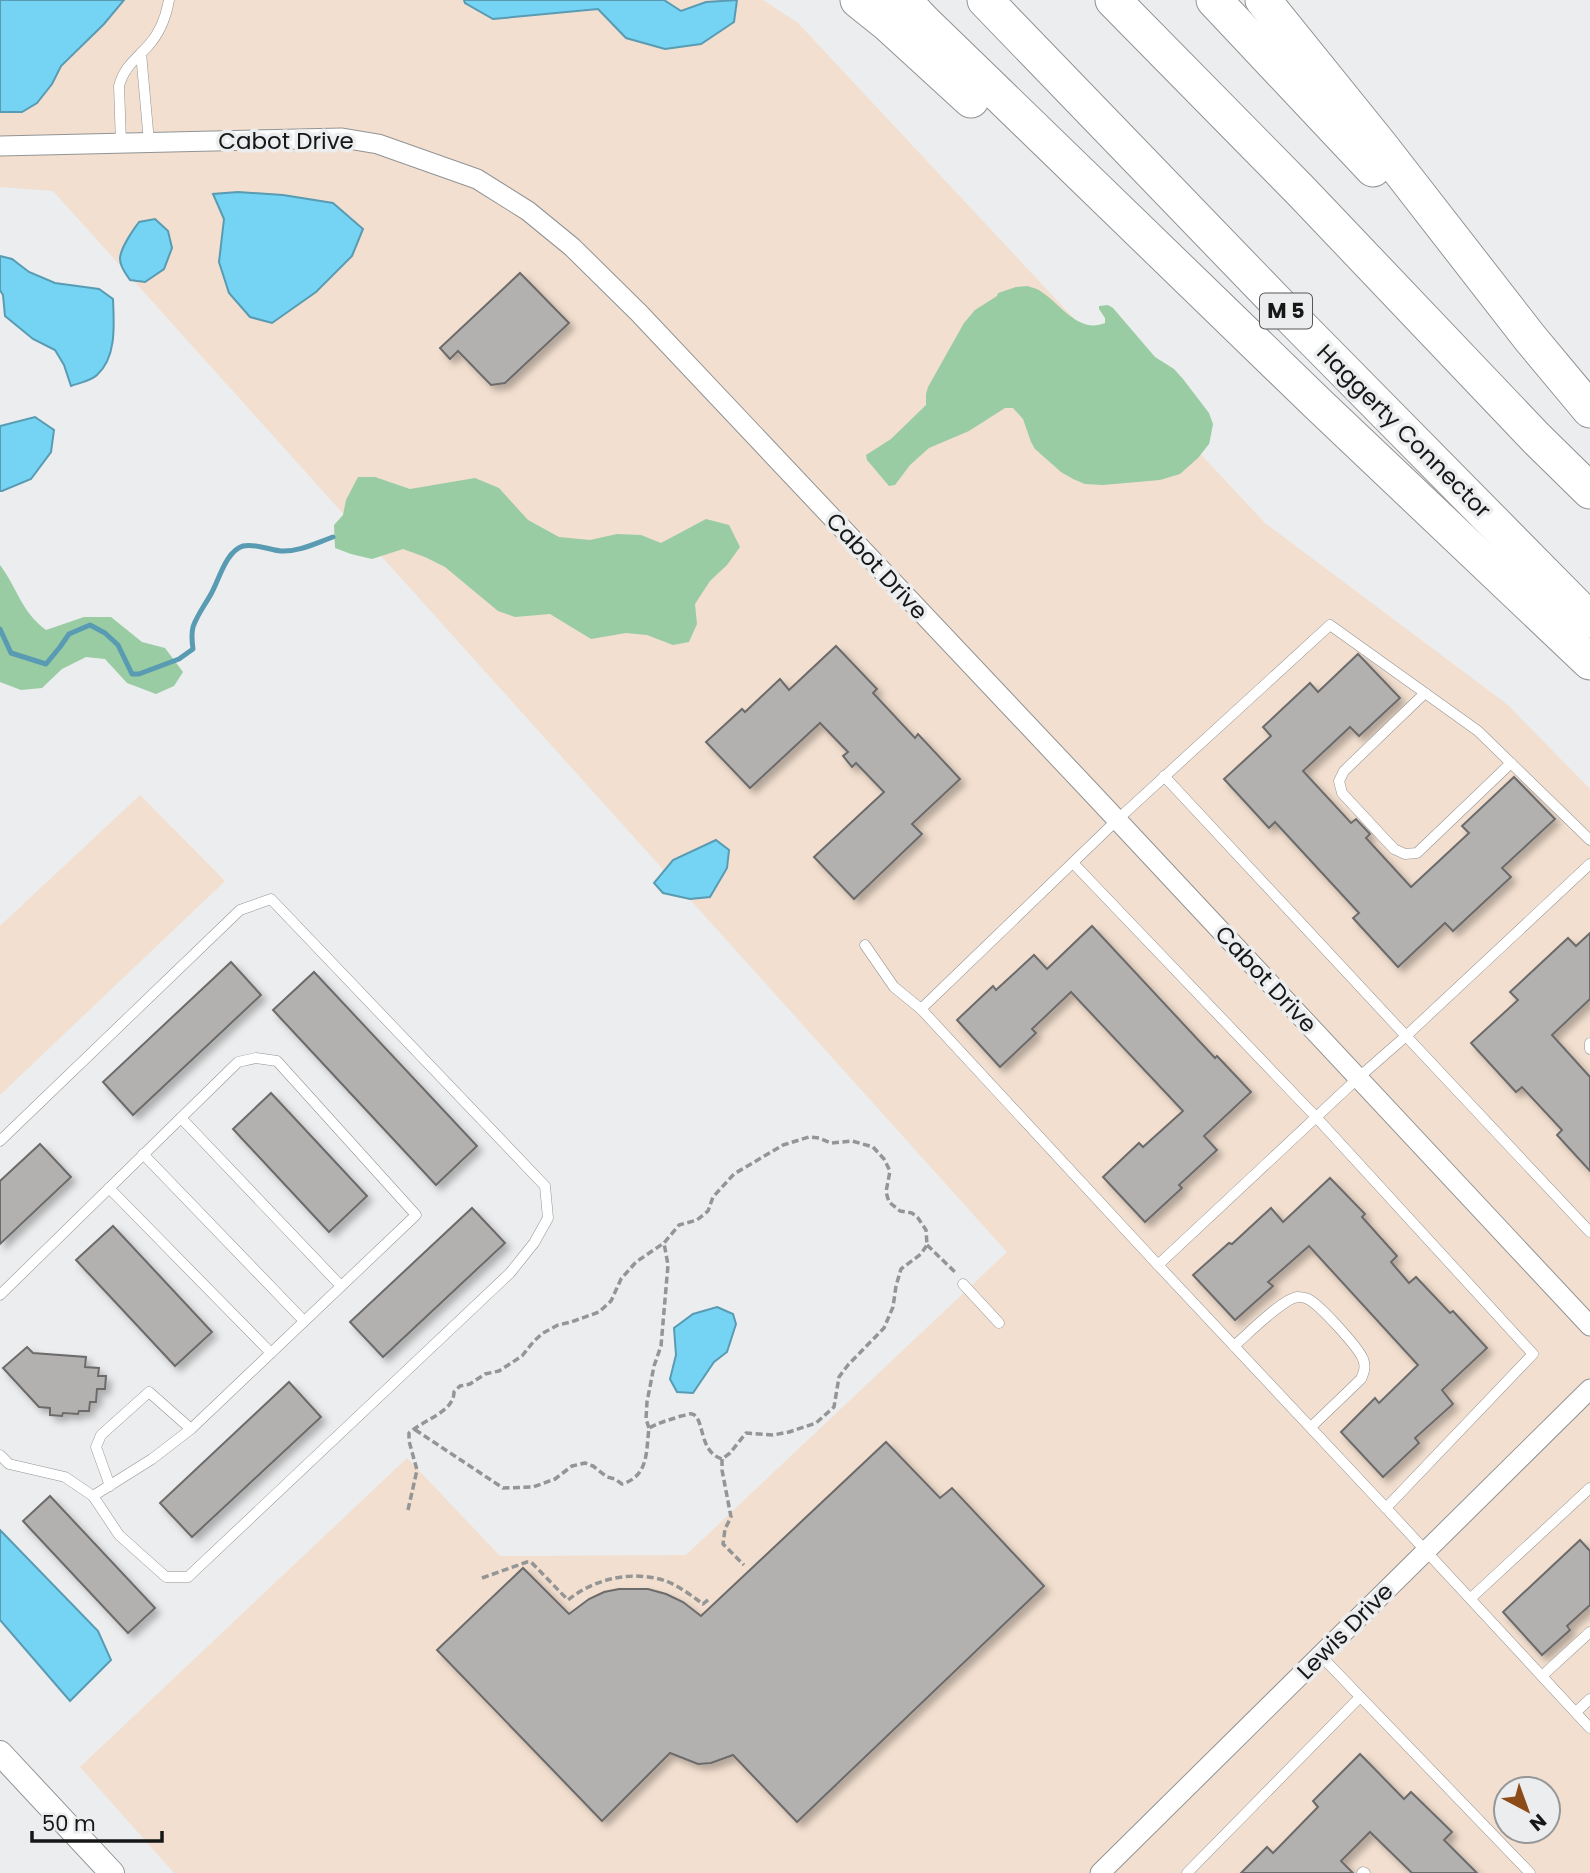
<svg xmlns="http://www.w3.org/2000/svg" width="1590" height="1873" font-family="Poppins,sans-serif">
<defs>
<filter id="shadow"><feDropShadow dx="5" dy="5" stdDeviation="3.5" flood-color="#0004"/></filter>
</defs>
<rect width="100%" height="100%" fill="#ecedee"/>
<!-- commercial -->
<g fill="#f2dfcf" fill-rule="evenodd">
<path d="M 0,0 L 763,0 L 798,23 L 1265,523 L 1508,705 L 1590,789 L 1590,1873 L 174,1873 L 80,1767 L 407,1458 L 500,1556 L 686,1555 L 1007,1252 L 53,191 L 0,187 ZM 1506,1789 L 1548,1789 L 1548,1831 L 1506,1831 Z"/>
<polygon points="140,795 225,881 0,1095 0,926"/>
</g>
<!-- green -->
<g fill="#99cca2">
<path d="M 1028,286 C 1033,288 1039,289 1043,293 C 1061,305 1079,334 1105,323 L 1105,318 L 1099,309 L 1099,306 L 1108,305 L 1113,308 L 1155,357 L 1174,369 L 1183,379 L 1209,413 L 1213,424 L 1210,440 L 1209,444 L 1198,458 L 1180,474 L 1160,480 L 1103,485 L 1085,484 L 1073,479 L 1061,472 L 1035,449 L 1031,442 L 1023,419 L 1013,408 L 1005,408 L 969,431 L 929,448 L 910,465 L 895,485 L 889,486 L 867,460 L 866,455 L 891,439 L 926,405 L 926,394 L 928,387 L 964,323 L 975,310 L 997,296 L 998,293 L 1016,287 Z"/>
<polygon points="358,477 375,477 410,489 475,478 499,488 528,520 559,537 590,540 617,534 641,535 661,543 706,519 729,525 740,547 727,565 710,581 695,604 697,624 689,642 673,645 647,635 626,633 591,639 550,614 515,617 498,611 445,567 425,557 403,549 372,559 351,554 335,548 334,525 343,515 346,500"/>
<path d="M 0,565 C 18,589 20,610 46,630 L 84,617 L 111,617 L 142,642 L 165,648 L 183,672 L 174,686 L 156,694 L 127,683 L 105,659 L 86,657 L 62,669 L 42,688 L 21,690 L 0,682 Z"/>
</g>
<!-- water -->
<g fill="#75d4f4" stroke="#589bb2" stroke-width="2">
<polygon points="0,0 124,0 104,24 61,66 52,84 37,103 22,112 0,112"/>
<polygon points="464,0 664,0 681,11 706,2 737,0 734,22 701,44 665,49 626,38 598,9 493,19 465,3"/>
<polygon points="238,192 283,195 333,203 363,229 352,256 316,292 272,323 250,317 229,293 219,262 224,219 213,194"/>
<path d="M 155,219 L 168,231 L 172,248 L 164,269 L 145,282 L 130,280 C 126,274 120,267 120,259 C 120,249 133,230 139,222 Z"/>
<path d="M 0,256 L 12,259 L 29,272 L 55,283 L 99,289 L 113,299 C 114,324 117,357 97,375 C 91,381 79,383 71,386 L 64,365 L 55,350 L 33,339 L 5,316 L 3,295 L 0,290 Z"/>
<polygon points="35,417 54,430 51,452 31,479 2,491 0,491 0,426"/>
<polygon points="716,840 729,850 727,868 710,897 690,899 663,893 654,883 673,860"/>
<polygon points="717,1307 733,1314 736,1324 727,1352 714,1362 693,1393 677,1392 670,1379 676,1355 674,1328 693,1314"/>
<polygon points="0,1530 98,1631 111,1660 70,1701 0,1620"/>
</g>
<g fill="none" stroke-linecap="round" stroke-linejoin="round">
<!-- stream -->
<path stroke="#589bb2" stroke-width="5" d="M 0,629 L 11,653 L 46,664 L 60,647 L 69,634 L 90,625 L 105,633 L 118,645 L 132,674 L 139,674 L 179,659 L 193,649 C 192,642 191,635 193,627 C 197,615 205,605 211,594 C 219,580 226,551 243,546 C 255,543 269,550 281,551 C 299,552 316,543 333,537"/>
</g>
<!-- building -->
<g fill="#b2b1b0" stroke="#6c6b6a" stroke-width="2" filter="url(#shadow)">
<polygon points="520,273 569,323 505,383 491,385 458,351 450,359 440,348"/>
<polygon points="836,646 877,689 873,693 915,738 918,734 960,779 912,824 922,834 854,899 814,857 884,792 856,763 852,767 843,756 848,752 820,723 750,788 706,742 742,709 745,712 780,679 789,690"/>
<polygon points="1358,654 1400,698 1359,736 1350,727 1303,771 1351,823 1356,819 1370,834 1366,838 1411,887 1469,833 1462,826 1514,777 1555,819 1502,868 1511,877 1453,931 1445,923 1398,967 1353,918 1359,913 1275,822 1269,828 1224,779 1271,736 1263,727 1310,683 1318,692"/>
<polygon points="1092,926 1215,1058 1217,1056 1251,1092 1204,1136 1217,1150 1179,1185 1182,1188 1145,1222 1103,1177 1139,1143 1143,1147 1183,1111 1071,992 1032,1029 1036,1033 1000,1067 957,1020 993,986 996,990 1034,955 1047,969"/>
<polygon points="1590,933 1590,999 1552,1035 1590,1077 1590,1171 1557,1135 1562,1130 1522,1087 1516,1092 1471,1043 1518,1000 1510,992 1568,938 1576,946"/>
<polygon points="231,962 261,995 133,1115 103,1082"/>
<polygon points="314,972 477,1146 436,1185 273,1010"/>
<polygon points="271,1093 367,1196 329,1232 233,1129"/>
<polygon points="40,1144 71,1177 0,1244 0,1181"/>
<polygon points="1330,1178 1365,1214 1362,1217 1397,1256 1391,1262 1409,1283 1416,1277 1450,1313 1453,1311 1487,1348 1442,1390 1453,1404 1415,1438 1419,1443 1383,1477 1341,1432 1375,1398 1379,1403 1418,1365 1309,1246 1268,1282 1273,1286 1235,1320 1193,1275 1229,1243 1232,1244 1271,1208 1283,1222"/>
<polygon points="472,1208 505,1243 383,1357 350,1322"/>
<polygon points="113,1226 212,1332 175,1366 76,1260"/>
<polygon points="27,1347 33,1353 86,1357 85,1367 99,1368 98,1376 106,1376 105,1389 97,1389 96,1402 90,1402 89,1411 79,1411 78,1414 63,1413 62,1416 50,1415 50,1408 39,1407 3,1368"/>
<polygon points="289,1382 321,1417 192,1537 160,1503"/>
<polygon points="886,1442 940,1498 952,1488 1044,1586 797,1822 733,1755 711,1763 698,1764 670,1753 602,1821 437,1650 523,1568 569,1614 589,1599 604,1592 619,1589 648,1589 666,1594 683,1602 701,1616"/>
<polygon points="50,1496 155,1608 128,1633 23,1521"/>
<polygon points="1580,1540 1590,1551 1590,1605 1567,1626 1570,1630 1542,1655 1503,1612"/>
<polygon points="1360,1754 1404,1799 1411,1792 1452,1832 1444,1840 1477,1873 1412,1873 1370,1832 1341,1861 1353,1873 1241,1873 1267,1847 1273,1853 1318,1807 1313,1801"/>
</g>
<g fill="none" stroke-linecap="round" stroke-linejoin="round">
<defs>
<g id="service">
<polyline points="141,53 149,142"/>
<path d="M 121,143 L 119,86 C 124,67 136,59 148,46 C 160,33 166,17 169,0"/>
<polyline points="1425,693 1344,771 1339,781 1342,793 1394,849 1405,854 1417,853 1511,763"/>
<polyline points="1164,776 1406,1036 1590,864"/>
<polyline points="1590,840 1478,731 1330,625 1117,820 921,1009 1158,1265 1358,1078 1406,1036 1590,1232"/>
<polyline points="1073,863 1316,1117 1533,1354 1386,1508 1158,1265"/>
<polyline points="865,945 894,987 921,1009"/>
<polyline points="1590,1043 1590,1049"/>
<polyline points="181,1118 341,1286"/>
<polyline points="0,1141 240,910 271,899 545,1186 548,1218 534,1243 510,1273 188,1577 166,1577 119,1535 93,1496 65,1477 9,1464 0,1455"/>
<polyline points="143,1154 304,1321"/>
<polyline points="109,1188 271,1353"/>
<polyline points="963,1284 999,1323"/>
<polyline points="0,1295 238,1062 256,1058 277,1061 416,1215 191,1429 152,1459 93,1496"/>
<path d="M 1234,1346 C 1247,1335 1283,1298 1298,1297 C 1301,1297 1306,1298 1308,1299 C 1320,1305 1358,1347 1363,1359 C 1366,1367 1364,1372 1361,1379 L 1311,1427"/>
<polyline points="110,1486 96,1447 101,1435 149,1392 191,1429"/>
<polyline points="1386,1508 1590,1728"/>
<polyline points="1471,1598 1590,1488"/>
<polyline points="1320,1655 1530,1873"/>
<polyline points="1542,1676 1590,1632"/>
<polyline points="1576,1712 1590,1699"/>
<polyline points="1187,1873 1360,1697"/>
<polyline points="1362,1873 1363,1872 1365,1873"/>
</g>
<g id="minor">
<polyline points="0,146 342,138 378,144 477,179 528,211 572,247 639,313 1091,792 1590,1326"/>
<polyline points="1100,1873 1590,1389"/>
</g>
<polyline id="tertiary" points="0,1753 112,1873"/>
<g id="motorway">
<polyline points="858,0 888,24 971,100"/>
<polyline points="903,0 924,22 1317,403 1590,662"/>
<polyline points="985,0 1291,317 1590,620"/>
<polyline points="1113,0 1300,190 1536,438 1590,491"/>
<polyline points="1214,0 1373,169"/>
<polyline points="1263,0 1380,145 1530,338 1590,410"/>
</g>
</defs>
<!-- service casing -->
<use href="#service" stroke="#929394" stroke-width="11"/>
<!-- minor casing -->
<use href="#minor" stroke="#929394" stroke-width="21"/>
<!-- tertiary casing -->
<use href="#tertiary" stroke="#929394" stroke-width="26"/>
<!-- motorway casing -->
<use href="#motorway" stroke="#929394" stroke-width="37"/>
<!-- path -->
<g stroke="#949595" stroke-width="3.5" stroke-dasharray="7 3.5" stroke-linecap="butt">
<polyline points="927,1245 956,1273"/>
<polyline points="649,1428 646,1419 647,1402 654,1366 661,1346 668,1265 664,1243"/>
<polyline points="722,1459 722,1470 731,1517 725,1529 723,1544 744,1565"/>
<path d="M 408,1510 L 417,1470 L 409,1441 L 409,1433 C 423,1420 454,1412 454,1392 L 460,1386 L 470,1384 L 485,1374 L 499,1371 L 522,1356 L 534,1341 L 543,1333 L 558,1325 L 571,1322 L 599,1312 L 611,1301 L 621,1279 L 636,1262 L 664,1243 L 679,1225 L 697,1220 L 708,1211 L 713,1197 L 734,1174 L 783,1145 L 809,1137 L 819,1138 L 831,1143 L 852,1141 L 873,1147 L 884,1159 L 890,1171 L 886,1192 L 889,1202 L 900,1211 L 912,1213 L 918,1218 L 926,1230 L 927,1245 L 921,1254 L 901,1269 L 896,1286 L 893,1307 L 884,1328 L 848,1365 L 839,1377 L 834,1407 L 816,1423 L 789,1432 L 773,1435 L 746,1433 L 730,1453 L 722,1459 C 698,1452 705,1417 692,1414 C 690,1413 683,1416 681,1416 C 667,1421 662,1421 649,1428 C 646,1451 649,1476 622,1484 L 615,1479 L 607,1477 L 593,1466 L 585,1463 L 572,1466 L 555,1479 L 533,1487 L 503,1488 L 414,1429"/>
<path d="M 482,1578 L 527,1562 L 531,1562 L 568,1600 C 595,1578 633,1570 666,1581 C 679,1586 692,1596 703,1604 L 709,1599"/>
</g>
<!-- service -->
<use href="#service" stroke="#fff" stroke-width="10"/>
<!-- minor -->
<use href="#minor" stroke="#fff" stroke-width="19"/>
<!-- tertiary -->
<use href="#tertiary" stroke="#fff" stroke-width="24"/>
<!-- motorway -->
<use href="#motorway" stroke="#fff" stroke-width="35"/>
</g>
<g text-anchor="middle" stroke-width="7" stroke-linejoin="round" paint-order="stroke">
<!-- shield labels -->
<rect fill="#ecedee" stroke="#565758" stroke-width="2" x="1260" y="293.5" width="52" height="35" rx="5"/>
<g font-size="21" font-weight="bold" fill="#161717">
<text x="1286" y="318">M 5</text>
</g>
<!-- street labels -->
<g font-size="23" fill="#161717" stroke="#ecedee">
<text x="286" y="149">Cabot Drive</text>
<text transform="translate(1404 431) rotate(45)" y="8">Haggerty Connector</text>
<text transform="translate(877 566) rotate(47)" y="8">Cabot Drive</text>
<text transform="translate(1266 979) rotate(47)" y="8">Cabot Drive</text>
<text transform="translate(1345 1631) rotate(-45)" y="8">Lewis Drive</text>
</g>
</g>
<!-- north arrow -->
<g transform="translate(1527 1810) rotate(139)"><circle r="33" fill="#ecedee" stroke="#969798" stroke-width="2"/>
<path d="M0-5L12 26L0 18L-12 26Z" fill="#8d4b19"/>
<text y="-10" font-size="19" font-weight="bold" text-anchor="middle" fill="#161717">N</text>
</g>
<!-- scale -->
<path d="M32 1831v10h130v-10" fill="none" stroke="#161717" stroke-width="3.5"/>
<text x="42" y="1831" font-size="21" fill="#161717" stroke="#ecedee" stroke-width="5" paint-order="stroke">50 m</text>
</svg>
